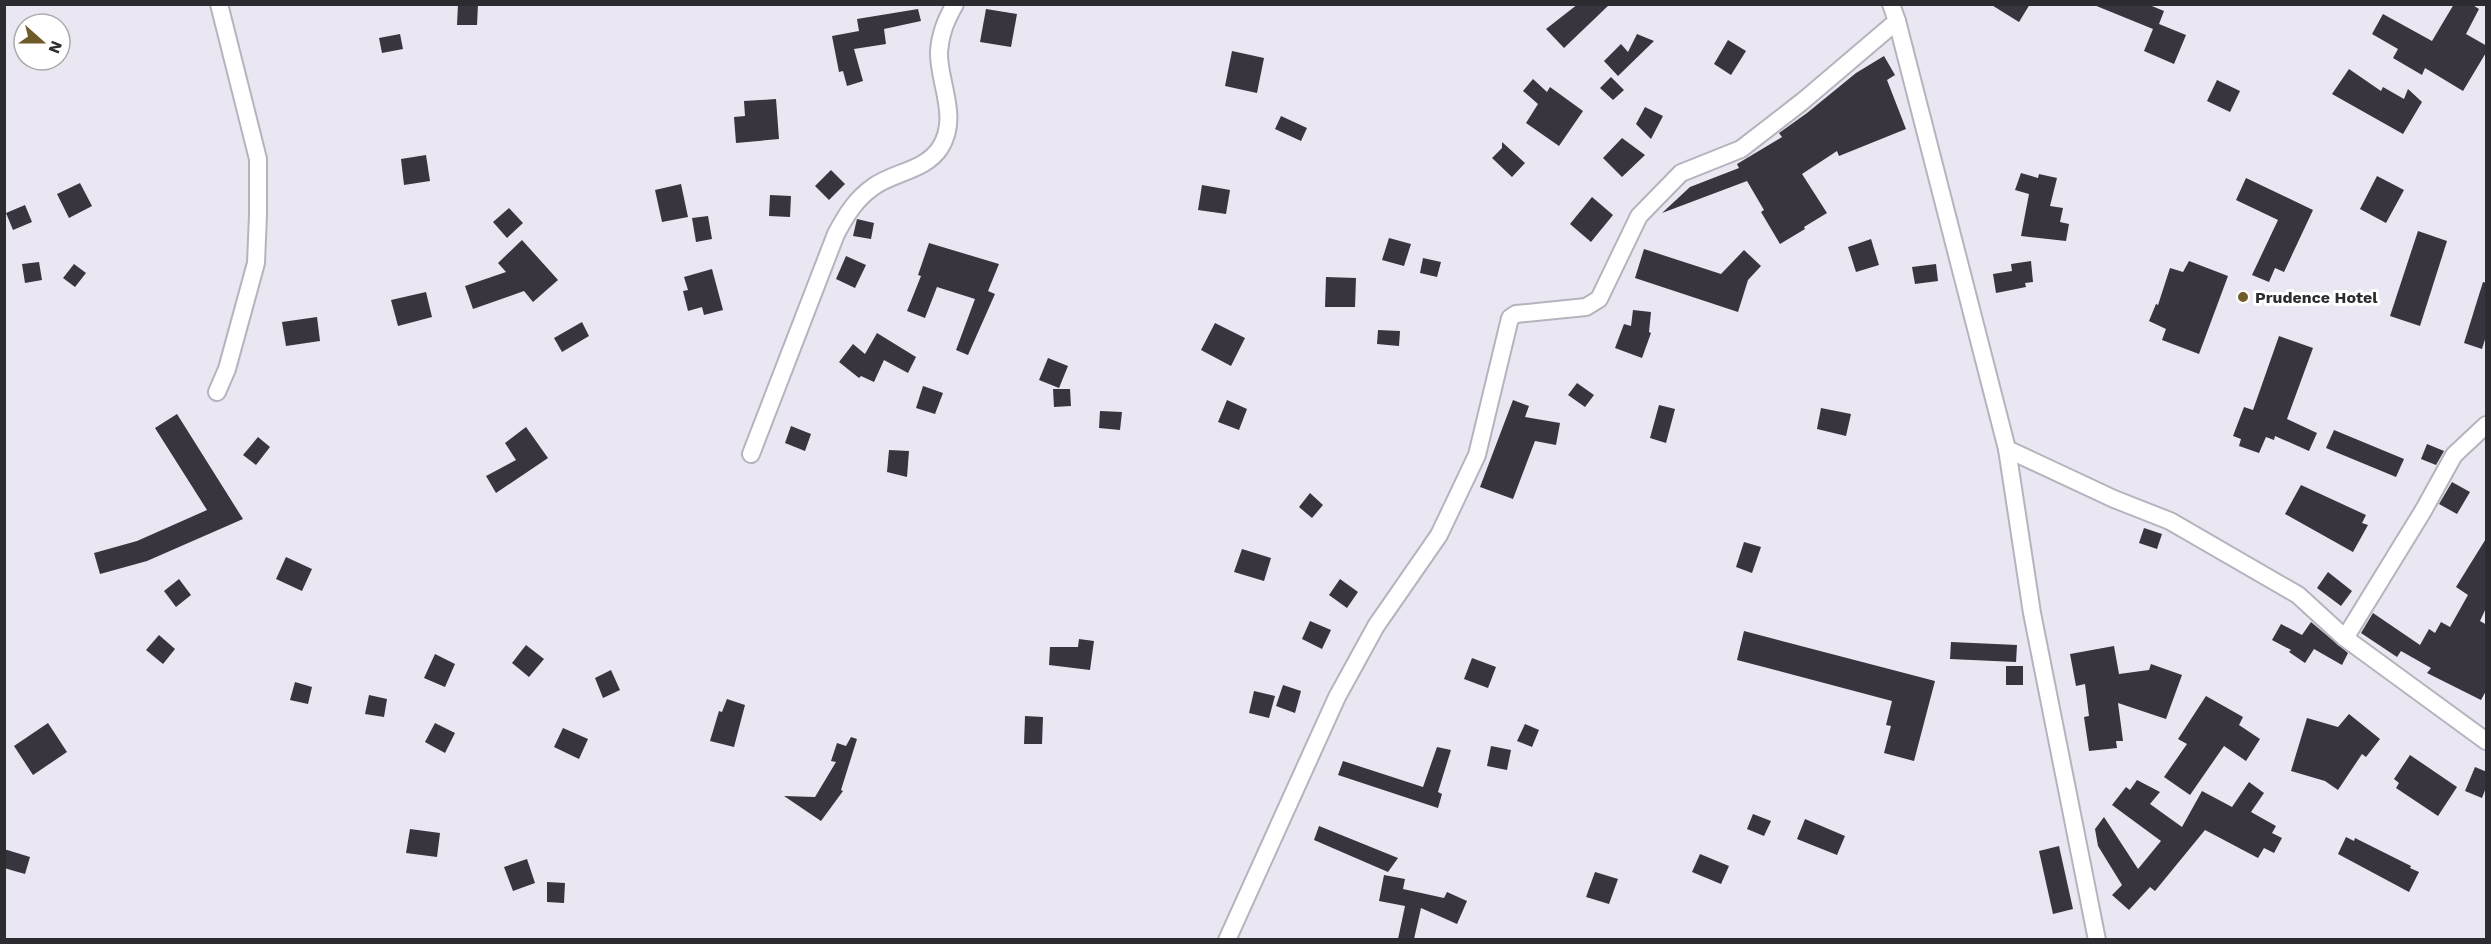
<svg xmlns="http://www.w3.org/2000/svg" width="2491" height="944" font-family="'Work Sans',sans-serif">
<rect width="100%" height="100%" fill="#eae7f3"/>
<!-- building -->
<g fill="#38353e">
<polygon points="458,4 478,4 477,25 457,25"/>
<polygon points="1578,4 1610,4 1564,48 1546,29"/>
<polygon points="1990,4 2030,4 2019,22"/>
<polygon points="2147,4 2164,11 2159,24 2186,35 2174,64 2144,51 2153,29 2094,5"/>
<polygon points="2454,4 2471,4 2479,9 2466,34 2487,46 2487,51 2463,91 2425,68 2422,75 2393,58 2398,49 2372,34 2383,14 2432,41"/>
<polygon points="918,9 921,21 884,29 886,44 854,49 863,81 847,86 843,71 839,72 832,36 859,31 857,19"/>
<polygon points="986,9 1017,14 1011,47 980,42"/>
<polygon points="400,34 403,49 382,53 379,38"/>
<polygon points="1637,34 1654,41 1618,76 1604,61 1621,44 1628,52"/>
<polygon points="1728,40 1746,51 1731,75 1714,64"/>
<polygon points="1232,51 1264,58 1257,93 1225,86"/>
<polygon points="1884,56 1895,75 1887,80 1906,129 1839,156 1837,151 1802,174 1827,213 1804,227 1805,229 1780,244 1761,212 1764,210 1747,181 1662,213 1690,187 1739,168 1737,164 1782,137 1779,133 1807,113 1856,73"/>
<polygon points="2349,69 2381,91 2383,87 2404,99 2408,89 2422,102 2403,134 2332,94"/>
<polygon points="1611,77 1624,90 1613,100 1600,88"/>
<polygon points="1533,79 1547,92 1550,87 1583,111 1559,146 1526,123 1538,104 1523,91"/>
<polygon points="2217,80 2240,91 2230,112 2207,101"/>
<polygon points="776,99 779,139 736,143 734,117 745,116 744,101"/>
<polygon points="1645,107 1663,116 1651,139 1636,124"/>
<polygon points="1281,116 1307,128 1301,141 1275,129"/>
<polygon points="1622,138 1645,155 1622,177 1603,158"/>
<polygon points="1502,142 1525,163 1512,177 1492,158 1502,148"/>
<polygon points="426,155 430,181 404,185 401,159"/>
<polygon points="831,170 845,184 829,200 815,186"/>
<polygon points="2021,173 2038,178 2039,174 2057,178 2050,206 2063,208 2060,222 2069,224 2066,241 2021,236 2029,194 2015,190"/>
<polygon points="2377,176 2404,190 2386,223 2360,209"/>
<polygon points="2246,178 2313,210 2284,272 2275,268 2269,282 2252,275 2278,220 2236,200"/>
<polygon points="80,183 92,206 69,218 57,194"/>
<polygon points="681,184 688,217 662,222 655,190"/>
<polygon points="1202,185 1230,190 1226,214 1198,210"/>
<polygon points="770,195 791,196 790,217 769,216"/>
<polygon points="1592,197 1613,215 1591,242 1570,224"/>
<polygon points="25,205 32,222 13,230 6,213"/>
<polygon points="509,208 523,223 507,238 493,222"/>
<polygon points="708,216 712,239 696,242 692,218"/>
<polygon points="857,219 874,223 871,239 853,236"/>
<polygon points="2418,231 2447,241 2420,326 2390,316"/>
<polygon points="1389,238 1411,244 1404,266 1382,260"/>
<polygon points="1871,239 1879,265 1856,272 1848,247"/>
<polygon points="522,240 558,280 533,302 524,291 473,309 465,286 506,272 498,263"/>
<polygon points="929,243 999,264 988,291 995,294 968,355 956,350 975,299 937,287 925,318 907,311 921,276 918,275"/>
<polygon points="1644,249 1721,274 1744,250 1761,266 1748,280 1738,312 1635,278"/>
<polygon points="846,256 866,265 855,288 836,279"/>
<polygon points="1423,258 1441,262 1437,277 1420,273"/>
<polygon points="2031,261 2033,282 2025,283 2026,287 1996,293 1993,274 2012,271 2011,264"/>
<polygon points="2189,261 2228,276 2199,354 2162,340 2166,329 2149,321 2156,304 2158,305 2170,268 2183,272"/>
<polygon points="39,262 42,280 25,283 22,264"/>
<polygon points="74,264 86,273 75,287 63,278"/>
<polygon points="1936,264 1938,281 1915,284 1912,267"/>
<polygon points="712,269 723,310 704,315 702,307 688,311 683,291 688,290 684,277"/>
<polygon points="1326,277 1356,278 1355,307 1325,307"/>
<polygon points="2483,282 2487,283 2487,333 2482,349 2464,343"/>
<polygon points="426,292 432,317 398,326 391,300"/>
<polygon points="1633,310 1651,312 1649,332 1651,333 1642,358 1615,348 1624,324 1631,326"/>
<polygon points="317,317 320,341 286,346 282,322"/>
<polygon points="582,322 589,336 562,352 554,338"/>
<polygon points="1215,323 1245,338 1231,366 1201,350"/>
<polygon points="1378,330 1400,331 1399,346 1377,344"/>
<polygon points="877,333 916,357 908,373 884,360 874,382 861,376 859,378 839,362 853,344 865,354"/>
<polygon points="2279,336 2313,348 2287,419 2317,433 2309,451 2275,436 2274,440 2266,437 2259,453 2239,446 2241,439 2233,436 2244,407 2253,410"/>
<polygon points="1048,358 1068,366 1059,388 1039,380"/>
<polygon points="1577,383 1594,395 1585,407 1568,395"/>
<polygon points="923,386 943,393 935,414 916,408"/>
<polygon points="1053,389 1070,389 1071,406 1054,407"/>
<polygon points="1227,400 1247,409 1239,430 1218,422"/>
<polygon points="1513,400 1529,406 1525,417 1560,423 1556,445 1535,441 1513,499 1480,487"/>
<polygon points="1659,405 1675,409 1666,443 1650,438"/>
<polygon points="1821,408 1851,414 1846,436 1817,429"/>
<polygon points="1100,411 1122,412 1120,430 1099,428"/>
<polygon points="177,414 243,519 147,561 100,574 94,553 137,541 207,510 155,428"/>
<polygon points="791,426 811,434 805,451 785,443"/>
<polygon points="526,427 548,458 496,493 486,476 516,460 505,443"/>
<polygon points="2334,430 2404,459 2396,477 2326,448"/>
<polygon points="258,437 270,447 256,465 243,455"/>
<polygon points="2427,444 2444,451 2436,465 2421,459"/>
<polygon points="889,450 909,451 907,477 887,472"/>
<polygon points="2452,482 2470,492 2457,514 2439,504"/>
<polygon points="2301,485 2366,515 2362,523 2368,525 2353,552 2285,514"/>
<polygon points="1310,493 1323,505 1312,518 1299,507"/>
<polygon points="2144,528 2162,534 2157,549 2139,543"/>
<polygon points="2487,537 2486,608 2480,621 2487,625 2487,689 2481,700 2427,673 2431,668 2401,651 2397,657 2361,633 2373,613 2420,645 2429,629 2435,633 2441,622 2450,627 2468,595 2456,587"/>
<polygon points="1744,542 1761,547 1752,573 1736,567"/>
<polygon points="1242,549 1271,558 1264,581 1234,572"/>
<polygon points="286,557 312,569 302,591 276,579"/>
<polygon points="2328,572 2352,591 2341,606 2317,588"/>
<polygon points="179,579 191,595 176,607 164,591"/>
<polygon points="1340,579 1358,592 1347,608 1329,595"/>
<polygon points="1310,621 1331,630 1322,649 1302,639"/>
<polygon points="2311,622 2348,653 2342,665 2314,649 2305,663 2289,652 2291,650 2272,640 2281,624 2302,635"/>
<polygon points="1744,631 1935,681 1914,761 1884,753 1891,726 1886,725 1892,701 1737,660"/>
<polygon points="159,635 175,649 163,664 146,650"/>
<polygon points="1079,639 1094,641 1090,670 1049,665 1050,647 1078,647"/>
<polygon points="1951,642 2017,645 2016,662 1950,659"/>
<polygon points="526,645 544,659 529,677 512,663"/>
<polygon points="2114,646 2119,674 2149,670 2151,664 2182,675 2166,719 2118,703 2123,741 2116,741 2117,748 2089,751 2084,717 2089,716 2085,684 2076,686 2070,654"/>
<polygon points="435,654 455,664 445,687 424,678"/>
<polygon points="1472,658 1496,667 1488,688 1464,679"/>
<rect x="2006" y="666" width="17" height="19"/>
<polygon points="611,670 620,690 603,698 595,678"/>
<polygon points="295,682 312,687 308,704 290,700"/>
<polygon points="1283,685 1301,691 1295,713 1276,706"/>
<polygon points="1254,691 1275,696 1269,718 1249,713"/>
<polygon points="369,695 387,699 384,717 365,714"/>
<polygon points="2206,696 2243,717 2239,725 2260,739 2246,761 2224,746 2190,795 2164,777 2187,744 2178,739"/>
<polygon points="727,699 745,705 734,747 710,741 719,711 722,712"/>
<polygon points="2349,714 2380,739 2366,757 2362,754 2338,790 2325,781 2291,771 2307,718 2338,727"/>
<polygon points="1025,716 1043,717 1042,744 1024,744"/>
<polygon points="48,723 67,752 33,775 14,746"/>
<polygon points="435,723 455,733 445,753 425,742"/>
<polygon points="1525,724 1539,730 1532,747 1517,741"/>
<polygon points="563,728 588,739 579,759 554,747"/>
<polygon points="851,737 857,739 841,790 843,791 821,821 784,796 815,797 836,762 831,761 837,743 846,746"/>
<polygon points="1491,746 1511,750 1507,770 1487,766"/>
<polygon points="1437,747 1451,750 1438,792 1442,794 1438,808 1338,775 1343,761 1423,787"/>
<polygon points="2410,755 2457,787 2438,816 2396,788 2399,783 2394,779"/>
<polygon points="2475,767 2487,772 2487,785 2482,798 2465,791"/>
<polygon points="2137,780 2160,792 2150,804 2182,827 2202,791 2232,807 2249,782 2264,793 2251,812 2276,826 2272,833 2282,838 2274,853 2264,848 2258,858 2205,830 2155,891 2150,887 2129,910 2112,895 2122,885 2098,846 2095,829 2104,817 2138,869 2161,841 2112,805 2126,787 2130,790"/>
<polygon points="1753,814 1771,821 1764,836 1747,829"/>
<polygon points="1805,819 1845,836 1837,855 1797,839"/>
<polygon points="1319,826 1398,858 1388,872 1314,840"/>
<polygon points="410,829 440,833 437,857 406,853"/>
<polygon points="2346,837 2354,841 2355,838 2411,866 2410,868 2419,872 2409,892 2338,854"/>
<polygon points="2059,846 2073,909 2053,914 2039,851"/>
<polygon points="4,849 30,857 25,874 4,868"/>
<polygon points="1700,854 1729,866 1721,884 1692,872"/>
<polygon points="527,859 535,883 513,891 504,867"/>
<polygon points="1595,872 1618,879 1609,904 1586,897"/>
<polygon points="1384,875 1405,879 1403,889 1444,898 1447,892 1467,901 1457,924 1421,908 1414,939 1398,939 1405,906 1379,901"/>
<polygon points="547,882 565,883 564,903 547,902"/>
</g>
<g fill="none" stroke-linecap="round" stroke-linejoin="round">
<defs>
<g id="minor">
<polyline points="1891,4 1897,21 2007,449 2032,613 2097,940"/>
<polyline points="217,392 227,369 256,263 258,215 258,159 219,4"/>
<polyline points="2007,449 2114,499 2170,521 2298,595 2345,638 2486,741"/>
<path d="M 751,454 L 836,234 C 846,215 856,199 873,187 C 893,172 925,171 940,148 C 960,117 938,82 939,52 C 940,34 946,20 955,4"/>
<polyline points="2345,638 2423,511 2454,455 2486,425"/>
<polyline points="1227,940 1337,697 1376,626 1439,535 1477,455 1510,318 1516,314 1586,307 1599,299 1639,216 1681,173 1741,149 1803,101 1897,21"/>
</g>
</defs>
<!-- minor casing -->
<use href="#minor" stroke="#b5b3be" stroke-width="20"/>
<!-- minor -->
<use href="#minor" stroke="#fff" stroke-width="16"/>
</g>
<!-- markers -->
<circle fill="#6f5b2a" stroke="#fff" stroke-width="2" cx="2243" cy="297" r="6"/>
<g text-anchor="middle" stroke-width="6" stroke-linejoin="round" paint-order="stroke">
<!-- poi labels -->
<g font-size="16" font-weight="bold" fill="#2c2b2f" stroke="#fff" text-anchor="start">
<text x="2255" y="303">Prudence Hotel</text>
</g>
</g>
<!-- border -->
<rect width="2491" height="944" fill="none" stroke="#2c2b2f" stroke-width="12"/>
<!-- north arrow -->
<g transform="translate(42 42) rotate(111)"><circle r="28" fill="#ffffff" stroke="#abaaac" stroke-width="1.5"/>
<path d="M0-4.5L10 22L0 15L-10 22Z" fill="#6f5b2a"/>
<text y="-9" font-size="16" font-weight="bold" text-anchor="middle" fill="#2c2b2f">N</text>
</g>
</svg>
